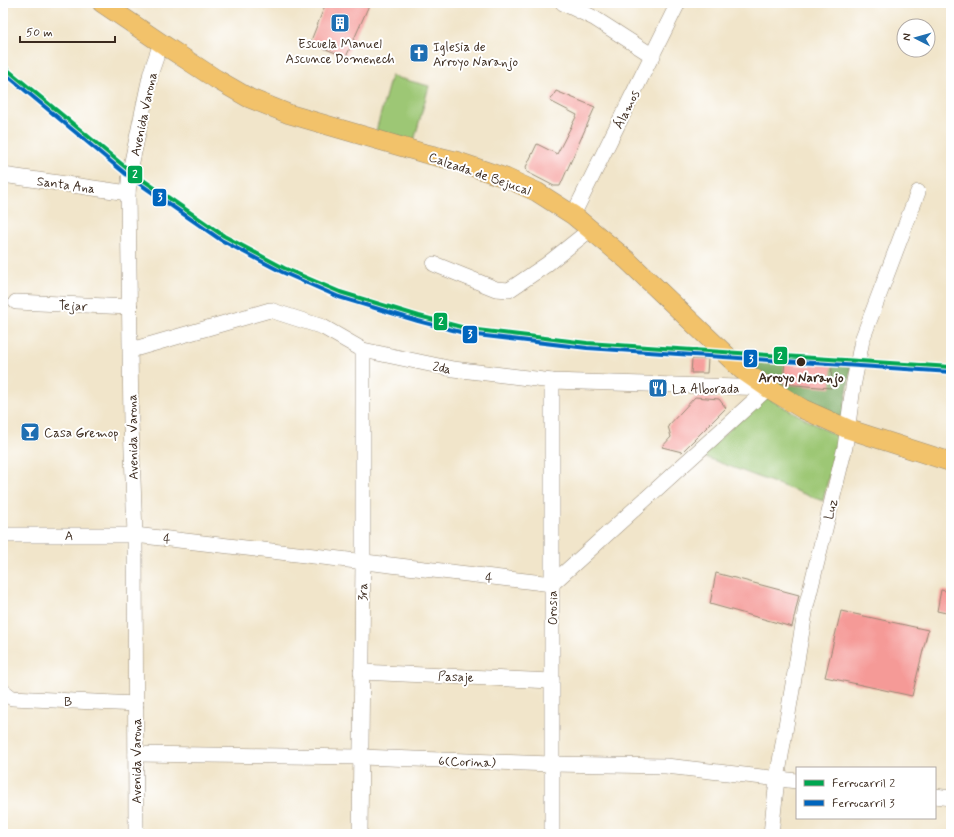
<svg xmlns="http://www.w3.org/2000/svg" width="954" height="837" font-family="Mynerve,sans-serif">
<rect width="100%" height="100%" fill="#fff"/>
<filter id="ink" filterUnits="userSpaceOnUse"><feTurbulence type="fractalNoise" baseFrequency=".025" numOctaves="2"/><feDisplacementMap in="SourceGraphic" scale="8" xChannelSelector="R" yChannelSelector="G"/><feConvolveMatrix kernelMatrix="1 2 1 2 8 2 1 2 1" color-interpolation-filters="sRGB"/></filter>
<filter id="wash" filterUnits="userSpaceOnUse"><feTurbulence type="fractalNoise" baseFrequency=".012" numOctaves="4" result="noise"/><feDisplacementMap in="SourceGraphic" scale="16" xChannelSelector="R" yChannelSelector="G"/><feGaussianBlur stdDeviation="0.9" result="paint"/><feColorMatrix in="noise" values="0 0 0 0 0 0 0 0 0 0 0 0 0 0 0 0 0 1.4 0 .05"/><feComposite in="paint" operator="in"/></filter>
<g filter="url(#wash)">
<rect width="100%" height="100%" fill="#f1e5ca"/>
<!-- green -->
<g fill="#9dc774" stroke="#6c7849">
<polygon points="391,76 429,86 414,141 376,131"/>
<polygon points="764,396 838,437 823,501 702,456"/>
</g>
<!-- forest -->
<polygon fill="#7eac66" stroke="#5c6b42" points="745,360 851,366 842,424 772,384"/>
<g id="blocks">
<!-- building -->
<g fill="#f59a97">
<polygon points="326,3 370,3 346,57 310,43"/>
<polygon points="556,91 595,107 560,186 554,186 527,172 526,167 537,144 557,154 577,115 550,101"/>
<polygon points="692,359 708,359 707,373 691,373"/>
<polygon points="785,360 832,364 831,388 783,384"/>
<polygon points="695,397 719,399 726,408 682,452 662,447 671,437 668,426"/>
<polygon points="716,573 799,595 792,627 710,604"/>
<polygon points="941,590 951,592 951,614 937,611"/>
<polygon points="841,611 928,630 912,696 825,677"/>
</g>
</g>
</g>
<g filter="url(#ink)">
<use href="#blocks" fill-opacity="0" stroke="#968874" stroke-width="1"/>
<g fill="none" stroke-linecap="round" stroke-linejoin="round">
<defs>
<g id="minor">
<polyline points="563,3 594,18 653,56"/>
<polyline points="3,175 128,193"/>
<polyline points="573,215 678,3"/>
<polyline points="434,264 496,289 509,290 546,265 591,229"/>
<polyline points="16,302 130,307"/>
<polyline points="131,350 270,310 323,327 363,350 453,369 552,381 768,388"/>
<polyline points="3,535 135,535 552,584 768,388"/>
<polyline points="361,672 552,681"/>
<polyline points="3,691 12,698 136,704"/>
<polyline points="136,754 361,757 552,764 666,766 797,781"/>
<polyline points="935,796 951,798"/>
<polyline points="136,834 135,535 131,423 128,193 130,171 151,72 161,43"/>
<polyline points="360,834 363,562 363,350"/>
<polyline points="552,834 552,381"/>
<polyline points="771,834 777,779 806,607 845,447 853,387 862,340 918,192"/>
</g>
<polyline id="major" points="102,3 161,43 216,79 249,98 289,114 423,153 456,161 506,178 537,192 573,215 627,260 742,370 768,388 803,409 848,429 951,462"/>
</defs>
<!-- minor casing -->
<use href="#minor" stroke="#968874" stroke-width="16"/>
<!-- major casing -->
<use href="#major" stroke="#968874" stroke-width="20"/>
<!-- minor -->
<use href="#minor" stroke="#fff" stroke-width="15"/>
<!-- major -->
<use href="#major" stroke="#f2c26a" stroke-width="19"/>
<defs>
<polyline id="rail-1" points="3,66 130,171 224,236 284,268 340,292 419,316 469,329 587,343 951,367"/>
<polyline id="rail-2" points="3,72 127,175 221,240 282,272 339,297 418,321 468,334 587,348 951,372"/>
</defs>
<!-- rail-1 casing -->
<use href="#rail-1" stroke="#fff" stroke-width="7"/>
<!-- rail-2 casing -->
<use href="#rail-2" stroke="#fff" stroke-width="7"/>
<!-- rail-1 -->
<use href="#rail-1" stroke="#00a651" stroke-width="4"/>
<!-- rail-2 -->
<use href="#rail-2" stroke="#0065bd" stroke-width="4"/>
</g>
</g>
<!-- icons -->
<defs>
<symbol id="building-square" viewBox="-11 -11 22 22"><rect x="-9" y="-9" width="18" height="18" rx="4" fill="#1f6fb2" stroke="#fff"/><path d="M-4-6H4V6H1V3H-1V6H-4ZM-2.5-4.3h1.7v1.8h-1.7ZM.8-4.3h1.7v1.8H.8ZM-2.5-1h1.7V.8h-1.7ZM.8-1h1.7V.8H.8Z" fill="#fff"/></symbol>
<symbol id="church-square" viewBox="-11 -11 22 22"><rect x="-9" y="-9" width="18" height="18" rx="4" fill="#1f6fb2" stroke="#fff"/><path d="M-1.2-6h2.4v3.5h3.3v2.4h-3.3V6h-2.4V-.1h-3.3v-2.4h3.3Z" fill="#fff"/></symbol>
<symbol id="restaurant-square" viewBox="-11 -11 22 22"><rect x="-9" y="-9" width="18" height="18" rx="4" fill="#1f6fb2" stroke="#fff"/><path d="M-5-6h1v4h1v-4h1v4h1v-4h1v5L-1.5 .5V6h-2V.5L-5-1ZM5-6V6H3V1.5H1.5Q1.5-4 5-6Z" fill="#fff"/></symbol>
<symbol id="bar-square" viewBox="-11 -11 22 22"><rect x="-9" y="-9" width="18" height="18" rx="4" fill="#1f6fb2" stroke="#fff"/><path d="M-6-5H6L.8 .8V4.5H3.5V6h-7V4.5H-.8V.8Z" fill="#fff"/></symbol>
</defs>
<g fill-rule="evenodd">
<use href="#building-square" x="329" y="12" width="22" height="22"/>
<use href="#church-square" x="408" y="42" width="22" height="22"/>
<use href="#restaurant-square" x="647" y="377" width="22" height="22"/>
<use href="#bar-square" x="19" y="421" width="22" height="22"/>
</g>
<!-- markers -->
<circle fill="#3b2a1e" stroke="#fff" stroke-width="1.5" cx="801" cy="362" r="5"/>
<g text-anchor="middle" stroke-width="4" stroke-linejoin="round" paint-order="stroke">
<!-- poi labels -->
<g font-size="13" fill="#3b2a1e" stroke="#fff" text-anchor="start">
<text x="340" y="48" text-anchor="middle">Escuela Manuel<tspan x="340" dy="15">Ascunce Domenech</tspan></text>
<text x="433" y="51">Iglesia de<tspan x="433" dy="15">Arroyo Naranjo</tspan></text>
<text x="672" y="393">La Alborada</text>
<text x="44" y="437">Casa Gremop</text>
</g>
<!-- street labels -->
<g font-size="13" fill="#3b2a1e" stroke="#fff">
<text transform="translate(626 109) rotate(-63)" y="5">Álamos</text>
<text transform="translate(143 114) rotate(-78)" y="5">Avenida Varona</text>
<text transform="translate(480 173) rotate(19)" y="5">Calzada de Bejucal</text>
<text transform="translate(66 184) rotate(8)" y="5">Santa Ana</text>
<text transform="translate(73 305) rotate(3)" y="5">Tejar</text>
<text transform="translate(442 367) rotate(11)" y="5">2da</text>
<text transform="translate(132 437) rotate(-91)" y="5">Avenida Varona</text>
<text transform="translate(830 509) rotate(-76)" y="5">Luz</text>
<text x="69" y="540">A</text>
<text transform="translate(167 538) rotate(7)" y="5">4</text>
<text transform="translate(489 577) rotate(7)" y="5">4</text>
<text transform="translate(362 592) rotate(-89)" y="5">3ra</text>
<text transform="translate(552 608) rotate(-90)" y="5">Orosia</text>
<text transform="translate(456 676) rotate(3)" y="5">Pasaje</text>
<text transform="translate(68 701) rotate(3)" y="5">B</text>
<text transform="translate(136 761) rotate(-90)" y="5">Avenida Varona</text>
<text transform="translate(467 761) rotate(2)" y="5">6(Corina)</text>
</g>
<!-- stop labels -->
<g font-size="13" font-weight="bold" fill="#3b2a1e" stroke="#fff">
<text x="801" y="382">Arroyo Naranjo</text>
</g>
</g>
<g stroke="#fff" stroke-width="1.5">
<rect x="127" y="165" width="16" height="19" rx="4" fill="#00a651"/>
<rect x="152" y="188" width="15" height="19" rx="4" fill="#0065bd"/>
<rect x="433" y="312" width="15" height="19" rx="4" fill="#00a651"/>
<rect x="462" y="325" width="16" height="19" rx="4" fill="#0065bd"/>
<rect x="773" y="346" width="15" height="19" rx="4" fill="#00a651"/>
<rect x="743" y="349" width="15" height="19" rx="4" fill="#0065bd"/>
</g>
<g font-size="11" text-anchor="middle" font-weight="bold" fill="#fff">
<text x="135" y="178">2</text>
<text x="160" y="201">3</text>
<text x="441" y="325">2</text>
<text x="470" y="338">3</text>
<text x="780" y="360">2</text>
<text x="751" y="363">3</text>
</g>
<!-- margin -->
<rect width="954" height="837" fill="none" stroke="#fff" stroke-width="16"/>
<!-- legend -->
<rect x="796" y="767" width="140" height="52" fill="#ffffff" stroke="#b1aaa5"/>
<rect x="804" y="780" width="20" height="6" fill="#00a651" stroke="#b1aaa5"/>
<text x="832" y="787" font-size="12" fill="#3b2a1e">Ferrocarril 2</text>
<rect x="804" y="800" width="20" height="6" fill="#0065bd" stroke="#b1aaa5"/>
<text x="832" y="807" font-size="12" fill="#3b2a1e">Ferrocarril 3</text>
<!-- north arrow -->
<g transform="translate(916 38) rotate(276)"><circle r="19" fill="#ffffff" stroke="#b1aaa5"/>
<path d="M0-3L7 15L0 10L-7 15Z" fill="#1f6fb2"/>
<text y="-6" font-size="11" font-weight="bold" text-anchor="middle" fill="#3b2a1e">N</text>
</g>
<!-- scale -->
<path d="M20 36v6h95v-6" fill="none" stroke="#3b2a1e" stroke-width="2"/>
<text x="26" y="36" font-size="12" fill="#3b2a1e" stroke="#ffffff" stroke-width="3" paint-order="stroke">50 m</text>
</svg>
